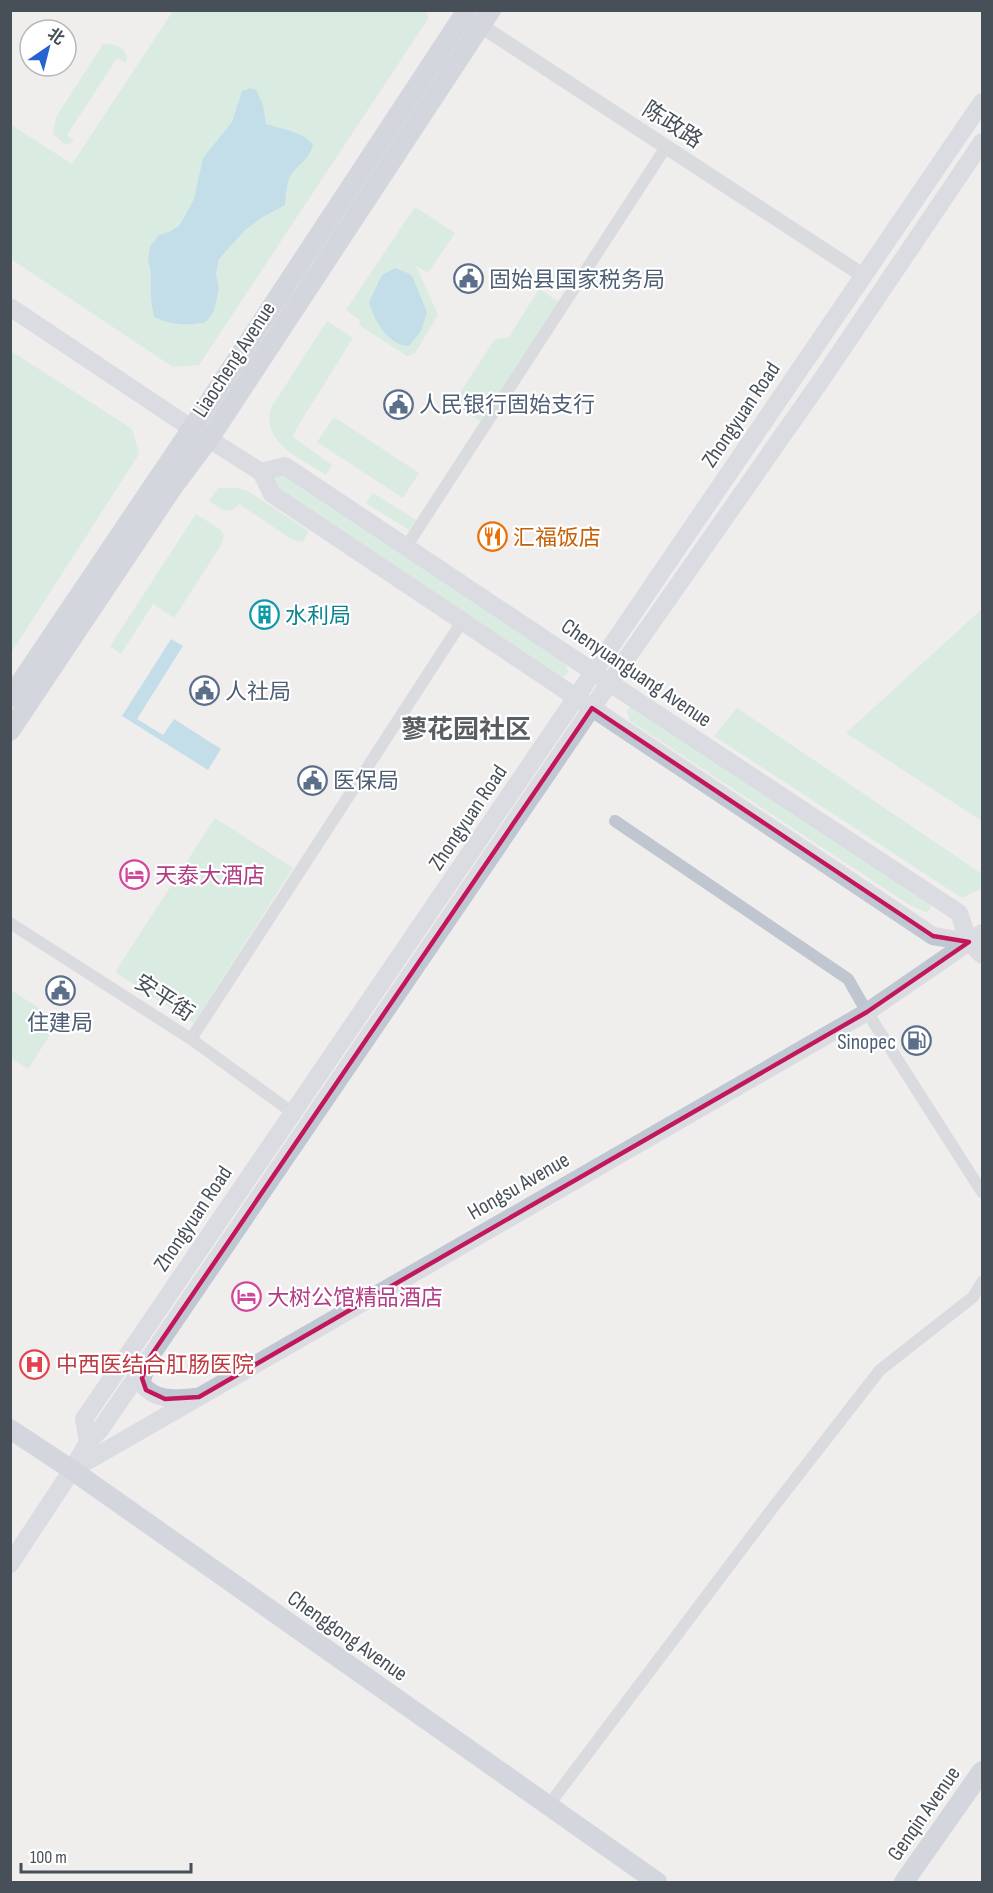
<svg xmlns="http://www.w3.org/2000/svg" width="993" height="1893" font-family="'Sofia Sans Condensed','Noto Sans SC',sans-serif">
<rect width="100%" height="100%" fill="#f0eded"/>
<!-- green -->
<g fill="#beebd3">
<polygon points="173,11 427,11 428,19 199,365 173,367 11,259 10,124 72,164"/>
<path d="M 103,44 C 114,44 126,47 127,59 L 125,63 L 117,58 L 67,135 L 74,141 L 66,145 L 53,134 L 56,117 Z"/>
<polygon points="415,207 455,233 428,273 416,266 438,315 415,353 407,356 359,325 360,320 346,310"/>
<polygon points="539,289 560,303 481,422 453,404 494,340 509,337"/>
<path d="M 327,321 L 353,338 L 296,429 L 293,437 L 332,465 L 326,475 C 300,458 262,444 271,408 Z"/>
<polygon points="11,351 132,429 139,454 11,653"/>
<polygon points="334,417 419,473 403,498 317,442"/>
<polygon points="282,474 561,660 567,666 568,673 562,678 277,490 274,479 277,476"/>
<path d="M 218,488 L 237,488 L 248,491 L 309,531 L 303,542 L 291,539 L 239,504 C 229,517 220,508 209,501 Z"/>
<polygon points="373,493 416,520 409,530 366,503"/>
<polygon points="196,514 221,530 224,535 222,544 174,618 153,604 121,654 110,646"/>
<polygon points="982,609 982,821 846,733"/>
<polygon points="631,707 933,902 929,911 925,912 908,904 630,721 627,711"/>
<polygon points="737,708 982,874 982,888 962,898 714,736"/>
<polygon points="215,818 293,868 194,1023 115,972"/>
<polygon points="11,990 59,1021 28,1069 11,1058"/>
</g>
<!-- water -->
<g fill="#8ecce5">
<path d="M 250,88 L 256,90 L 263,105 L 266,124 C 283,130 301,130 313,145 C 309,158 301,163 293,172 C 286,180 286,195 285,205 L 261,218 L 244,231 L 219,259 L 216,274 L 219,289 L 214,311 L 206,322 C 188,326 170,325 154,317 L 151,300 L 151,274 L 148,260 L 150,246 L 159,235 L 169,232 L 179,226 L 186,214 L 194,199 L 203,158 L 232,122 L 242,91 Z"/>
<path d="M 395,268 L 410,274 L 413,278 L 427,312 L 421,331 L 409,346 C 388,346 374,320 369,302 L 382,275 Z"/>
<polygon points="171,639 183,646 137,719 163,735 174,719 221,749 208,770 122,716"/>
</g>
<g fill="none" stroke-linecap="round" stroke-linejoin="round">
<!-- minor -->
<g stroke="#bfc6cf" stroke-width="12">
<polyline points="406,547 666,147"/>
<polyline points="615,821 848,979 867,1012 982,1192"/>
<polyline points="10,923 191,1039 293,1113"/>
<polyline points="191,1039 463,620"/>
<polyline points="548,1806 775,1505 880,1370 973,1297 982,1282"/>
</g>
<!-- tertiary -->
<polyline stroke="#bfc6cf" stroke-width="15" points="472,20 864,276"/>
<!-- secondary -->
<g stroke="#bfc7d3" stroke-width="18">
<polyline points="10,307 179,420 261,472 272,494 933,936 969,942"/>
<polyline points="261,472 285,466 610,683 959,913 969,942 982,955"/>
<path d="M 147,1365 L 141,1383 C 155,1401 173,1399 194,1397"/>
<polyline points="88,1442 84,1419 982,102"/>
<polyline points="72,1470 867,1012 982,933"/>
<polyline points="10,1564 72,1470 88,1442 100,1430 148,1360 592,708 822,379 982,142"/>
</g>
<!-- primary -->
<g stroke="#afbacb" stroke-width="20">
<polyline points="10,698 192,428 467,10"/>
<polyline points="10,731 173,487 209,439 491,10"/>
<polyline points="10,1429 72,1470 657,1882"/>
<polyline points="904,1882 982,1771"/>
</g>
</g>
<!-- marked area -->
<path d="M0 0H993V1893H0ZM 592,708 L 933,936 L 969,942 L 867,1012 L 199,1397 L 165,1399 L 146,1390 L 142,1378 L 148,1360 Z" fill="#f0eded" fill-opacity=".55" fill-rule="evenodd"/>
<path fill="none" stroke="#c2185b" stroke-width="4.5" stroke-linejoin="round" d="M 592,708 L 933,936 L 969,942 L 867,1012 L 199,1397 L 165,1399 L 146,1390 L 142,1378 L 148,1360 Z"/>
<!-- icons -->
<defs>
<symbol id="civic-ring" viewBox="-11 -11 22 22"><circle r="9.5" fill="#fff" stroke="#5c6f8a" stroke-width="1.5"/><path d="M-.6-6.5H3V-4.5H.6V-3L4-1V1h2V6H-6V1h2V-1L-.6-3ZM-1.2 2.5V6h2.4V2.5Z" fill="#5c6f8a"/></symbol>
<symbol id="restaurant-ring" viewBox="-11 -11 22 22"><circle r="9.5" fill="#fff" stroke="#e8710a" stroke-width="1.5"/><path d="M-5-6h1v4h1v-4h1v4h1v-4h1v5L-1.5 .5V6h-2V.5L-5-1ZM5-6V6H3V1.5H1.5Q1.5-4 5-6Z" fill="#e8710a"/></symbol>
<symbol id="building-ring" viewBox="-11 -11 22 22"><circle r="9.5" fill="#fff" stroke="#0f9aa8" stroke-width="1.5"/><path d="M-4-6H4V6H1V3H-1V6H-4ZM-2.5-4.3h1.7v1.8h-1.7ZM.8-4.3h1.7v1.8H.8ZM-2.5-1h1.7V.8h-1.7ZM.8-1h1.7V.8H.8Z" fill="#0f9aa8"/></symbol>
<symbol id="hotel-ring" viewBox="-11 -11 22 22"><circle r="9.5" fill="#fff" stroke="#d1479c" stroke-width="1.5"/><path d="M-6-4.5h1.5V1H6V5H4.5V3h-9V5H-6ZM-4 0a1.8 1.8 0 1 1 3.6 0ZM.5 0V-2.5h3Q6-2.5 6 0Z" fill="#d1479c"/></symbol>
<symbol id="fuel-ring" viewBox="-11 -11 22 22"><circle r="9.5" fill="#fff" stroke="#5c6f8a" stroke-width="1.5"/><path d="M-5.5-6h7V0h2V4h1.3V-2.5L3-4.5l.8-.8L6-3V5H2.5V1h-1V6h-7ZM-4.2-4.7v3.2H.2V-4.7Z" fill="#5c6f8a"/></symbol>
<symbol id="hospital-ring" viewBox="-11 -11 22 22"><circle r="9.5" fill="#fff" stroke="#e0444e" stroke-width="1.5"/><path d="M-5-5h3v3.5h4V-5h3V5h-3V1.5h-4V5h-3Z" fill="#e0444e"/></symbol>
</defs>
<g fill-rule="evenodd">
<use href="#civic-ring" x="452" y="262" width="33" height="33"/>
<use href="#civic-ring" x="382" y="388" width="33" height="33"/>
<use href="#restaurant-ring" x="476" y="520" width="33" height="33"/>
<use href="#building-ring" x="248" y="598" width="33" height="33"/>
<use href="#civic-ring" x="188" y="674" width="33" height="33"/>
<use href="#civic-ring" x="296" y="764" width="33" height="33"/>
<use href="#hotel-ring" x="118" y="858" width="33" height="33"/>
<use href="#civic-ring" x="44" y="974" width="33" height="33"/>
<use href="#fuel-ring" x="900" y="1024" width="33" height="33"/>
<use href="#hotel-ring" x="230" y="1280" width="33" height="33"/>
<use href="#hospital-ring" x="18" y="1348" width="33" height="33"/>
</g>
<g text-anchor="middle" stroke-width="4.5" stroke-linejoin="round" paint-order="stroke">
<!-- street labels -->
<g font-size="22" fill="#474f59" stroke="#fff">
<text transform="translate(673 124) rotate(33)" y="8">陈政路</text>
<text transform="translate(233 359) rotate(-57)" y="8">Liaocheng Avenue</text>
<text transform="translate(740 414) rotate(-56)" y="8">Zhongyuan Road</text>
<text transform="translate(637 672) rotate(34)" y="8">Chenyuanguang Avenue</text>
<text transform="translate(467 817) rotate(-56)" y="8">Zhongyuan Road</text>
<text transform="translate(165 997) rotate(33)" y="8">安平街</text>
<text transform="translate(518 1185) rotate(-30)" y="8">Hongsu Avenue</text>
<text transform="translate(192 1218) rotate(-56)" y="8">Zhongyuan Road</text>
<text transform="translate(348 1635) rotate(35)" y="8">Chenggong Avenue</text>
<text transform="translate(923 1813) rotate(-55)" y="8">Genqin Avenue</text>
</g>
<!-- service labels -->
<g font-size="22" fill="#4e5e75" stroke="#fff" text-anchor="start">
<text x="489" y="287">固始县国家税务局</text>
<text x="419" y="412">人民银行固始支行</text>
<text x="225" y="699">人社局</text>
<text x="333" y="788">医保局</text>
<text x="60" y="1030" text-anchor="middle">住建局</text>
<text x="896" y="1049" text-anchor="end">Sinopec</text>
</g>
<!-- food labels -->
<g font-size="22" fill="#c56008" stroke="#fff" text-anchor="start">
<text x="513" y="545">汇福饭店</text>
</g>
<!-- culture labels -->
<g font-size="22" fill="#0d838f" stroke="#fff" text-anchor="start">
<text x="285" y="623">水利局</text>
</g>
<!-- hotel labels -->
<g font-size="22" fill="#b23c85" stroke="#fff" text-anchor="start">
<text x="155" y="883">天泰大酒店</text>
<text x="267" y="1305">大树公馆精品酒店</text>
</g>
<!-- health labels -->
<g font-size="22" fill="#be3a42" stroke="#fff" text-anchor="start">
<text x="56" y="1372">中西医结合肛肠医院</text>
</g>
<!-- quarter labels -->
<g font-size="26" font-weight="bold" fill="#5a5d62" stroke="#fff">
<text x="466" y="738">蓼花园社区</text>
</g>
</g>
<!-- border -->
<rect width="993" height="1893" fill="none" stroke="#474f59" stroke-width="24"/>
<!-- north arrow -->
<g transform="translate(48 48) rotate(35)"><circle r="28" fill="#ffffff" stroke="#b5b9bd" stroke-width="1.5"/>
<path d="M0-4.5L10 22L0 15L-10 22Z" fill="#2563d2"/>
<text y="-9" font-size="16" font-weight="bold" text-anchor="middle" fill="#474f59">北</text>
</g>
<!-- scale -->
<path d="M21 1863v9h170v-9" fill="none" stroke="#474f59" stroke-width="3"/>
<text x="30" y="1863" font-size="18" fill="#474f59" stroke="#ffffff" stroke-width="4.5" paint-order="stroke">100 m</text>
</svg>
